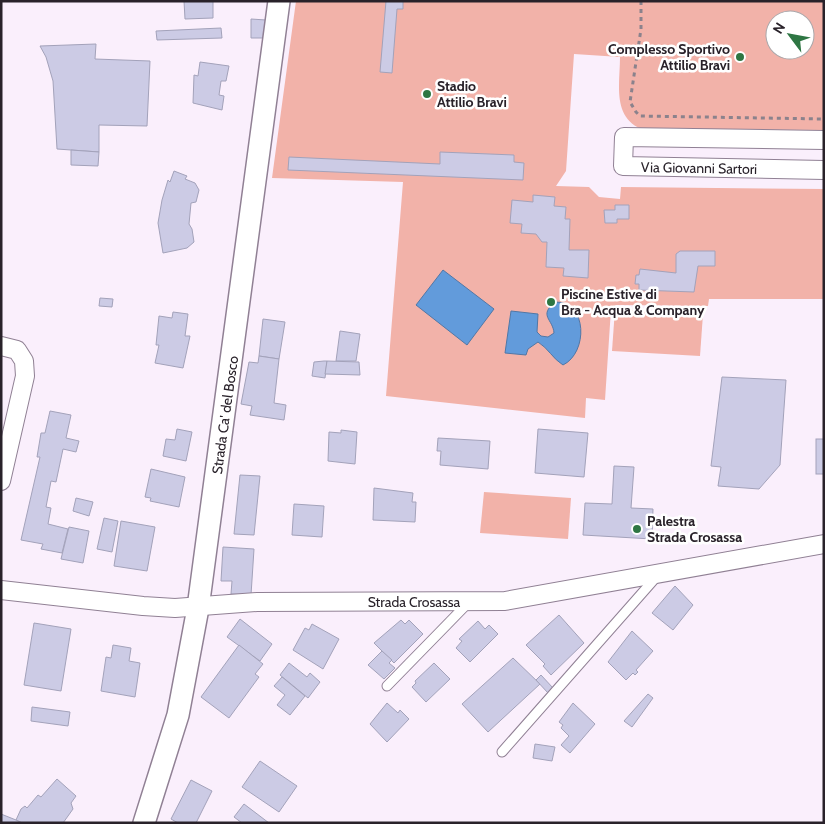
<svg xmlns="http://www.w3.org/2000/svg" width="825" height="824" font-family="Cabin,sans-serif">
<rect width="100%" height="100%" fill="#faeffc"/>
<!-- green -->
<g fill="#f2b2a9" fill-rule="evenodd">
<path d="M 296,1 L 824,1 L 824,130 L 641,129 C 612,116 620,84 620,57 L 574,54 L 566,171 L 556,186 L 589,187 L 599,197 L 620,199 L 621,187 L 824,189 L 824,299 L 709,299 L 708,306 L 616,305 L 611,309 L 605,400 L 586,398 L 585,418 L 386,396 L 403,182 L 272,178 ZM 775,20 L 805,20 L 805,50 L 775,50 Z"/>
<polygon points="615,309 703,314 700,356 612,351"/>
<polygon points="484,492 571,498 568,539 480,533"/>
</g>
<!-- water -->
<g fill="#629bdb" stroke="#5177a6">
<polygon points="443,270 494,309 467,345 416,305"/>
<path d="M 555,302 C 588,301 588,353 563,365 C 553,359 548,348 538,342 L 528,349 L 526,355 L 505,353 L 511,311 L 538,314 L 537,332 L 541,336 L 548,337 L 554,333 C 553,319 538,316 555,302 Z"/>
</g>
<!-- building -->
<g fill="#cccbe5" stroke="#a3a2ba">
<polygon points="184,1 213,1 213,18 185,19"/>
<polygon points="386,1 403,1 403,9 397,9 392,73 380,72"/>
<polygon points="251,19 266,20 265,38 251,38"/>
<polygon points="221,28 222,38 157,40 156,31"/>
<polygon points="96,44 95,59 150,61 147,126 99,125 99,152 57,149 53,81 46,57 40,46"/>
<polygon points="200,62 229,66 226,81 221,81 219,95 224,96 222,110 193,103 194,75 198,76"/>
<polygon points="71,150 99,152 98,166 71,165"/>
<polygon points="440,152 514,155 514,162 524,163 523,180 288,170 289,157 440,164"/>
<polygon points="174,171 187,176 185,179 195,183 199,190 196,202 191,203 189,224 192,229 194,242 187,248 163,253 158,223 162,200 168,180 170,182"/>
<polygon points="533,195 555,197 554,206 566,207 565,219 570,219 569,250 589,250 588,278 563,276 564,268 546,267 547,242 542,242 536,234 521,233 522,224 510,223 512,200 533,202"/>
<polygon points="615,205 629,205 629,219 617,219 617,223 605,223 604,210 615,210"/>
<polygon points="680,251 715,251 715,266 698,266 694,292 639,290 639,284 635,284 636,275 639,275 640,269 676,273 676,254"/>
<polygon points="100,298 113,299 112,307 99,306"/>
<polygon points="173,312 188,314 185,336 190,336 183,368 155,363 159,345 156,345 159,316 172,318"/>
<polygon points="263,319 285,322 279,359 259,356"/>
<polygon points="340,331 360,334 356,361 336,361"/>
<polygon points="259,356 279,359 274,403 286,405 284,420 250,415 252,406 241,404 249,362 258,363"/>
<polygon points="324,361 327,361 325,378 312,376 314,362"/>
<polygon points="327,361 359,362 360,375 325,374"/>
<polygon points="722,377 786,380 780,465 759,489 718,486 721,467 711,466"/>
<polygon points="50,411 71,415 66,438 79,441 76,452 63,449 56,482 51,481 46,507 51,508 48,524 68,529 62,553 41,549 43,544 21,540 40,457 37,457 41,433 45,433"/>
<polygon points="177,429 192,432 186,461 163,456 166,439 175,440"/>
<polygon points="538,429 588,433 584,477 535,473"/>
<polygon points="341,430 357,432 355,464 328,461 329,432 341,433"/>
<polygon points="438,438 490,441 488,469 440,465 441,451 437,451"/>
<rect x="816" y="439" width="8" height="35"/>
<polygon points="614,466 634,467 631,508 653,509 652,539 583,535 585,503 612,504"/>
<polygon points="151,469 185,477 179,507 150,501 151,498 145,497"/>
<polygon points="240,475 260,476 254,535 234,534"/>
<polygon points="374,488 413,493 412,502 416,502 415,522 373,520"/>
<polygon points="76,498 93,502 89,516 73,511"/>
<polygon points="294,504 324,506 322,537 292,535"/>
<polygon points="104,518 118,521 112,552 97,549"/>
<polygon points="121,521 155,527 147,571 114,566"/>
<polygon points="69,527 89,531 83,563 61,559"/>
<polygon points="223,547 254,549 251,595 231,594 232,581 221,581"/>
<polygon points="675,586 693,605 673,630 652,613"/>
<polygon points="559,615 584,643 551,675 543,666 545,664 526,645"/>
<polygon points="240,619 272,644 260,661 227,637"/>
<polygon points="401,620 405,624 409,620 423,634 394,663 374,643"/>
<polygon points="478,621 485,629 489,625 498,634 470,662 456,648 462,641 459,639"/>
<polygon points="34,623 71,629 61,691 24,685"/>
<polygon points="312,624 339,639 323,669 293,650 305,628 309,630"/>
<polygon points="632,631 653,651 636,670 638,672 635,675 633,673 626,680 608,662"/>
<polygon points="113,645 131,648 129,661 140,663 135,697 101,691 106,657 111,658"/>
<polygon points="239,645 263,664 255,674 259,677 229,718 201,697"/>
<polygon points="382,651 392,660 389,663 395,668 384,679 368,665"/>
<polygon points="513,658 540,684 488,732 462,704"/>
<polygon points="289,663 307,677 310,673 320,682 308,698 280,675"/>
<polygon points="434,663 450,679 426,702 412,687 416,683 415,681"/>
<polygon points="541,675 553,688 548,693 536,680"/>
<polygon points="282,677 305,696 290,715 277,705 285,695 274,686"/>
<polygon points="648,694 653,698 632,727 624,721"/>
<polygon points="387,703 398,713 400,710 409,719 387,742 370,724"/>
<polygon points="573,703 595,724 570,753 561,745 569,736 561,728 563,725 559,722"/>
<polygon points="32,707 70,712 68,726 31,721"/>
<polygon points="535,744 555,747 552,761 533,758"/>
<polygon points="260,761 297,786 279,812 242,787"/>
<polygon points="57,779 76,796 71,803 73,809 63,823 22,823 16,820 21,809 25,806 27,808 38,795 41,797"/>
<polygon points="191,780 212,791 196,823 178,823 171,819"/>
<polygon points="244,804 269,823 242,823 234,817"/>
<polygon points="1,814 16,820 22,823 1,823"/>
</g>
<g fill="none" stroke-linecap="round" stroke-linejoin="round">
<defs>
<g id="service">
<polyline points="387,686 469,602"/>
<polyline points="502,752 658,575"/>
</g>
<g id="minor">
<polyline points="824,140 624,137 623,166 824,170"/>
<polyline points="1,346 17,350 24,361 25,376 1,481"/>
<polyline points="1,590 143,606 175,608 257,602 505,601 824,544"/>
</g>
<polyline id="tertiary" points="144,823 178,715 198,608 279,1"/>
</defs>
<!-- service casing -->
<use href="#service" stroke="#908094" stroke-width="11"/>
<!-- minor casing -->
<use href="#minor" stroke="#908094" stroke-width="20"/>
<!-- tertiary casing -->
<use href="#tertiary" stroke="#908094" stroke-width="24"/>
<!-- path -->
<polyline stroke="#8b828c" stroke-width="3" stroke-dasharray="4 4" stroke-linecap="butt" points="641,1 641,29 630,102 636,112 640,116 824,119"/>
<!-- service -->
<use href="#service" stroke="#fff" stroke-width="9"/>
<!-- minor -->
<use href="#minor" stroke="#fff" stroke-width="18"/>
<!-- tertiary -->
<use href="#tertiary" stroke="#fff" stroke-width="21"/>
</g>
<!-- markers -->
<g fill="#2e7643" stroke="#fff" stroke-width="2">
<circle cx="740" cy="57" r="5"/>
<circle cx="427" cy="94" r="5"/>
<circle cx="551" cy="302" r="5"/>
<circle cx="637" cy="529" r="5"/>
</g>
<g text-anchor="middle" stroke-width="5" stroke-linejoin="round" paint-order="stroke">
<!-- poi labels -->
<g font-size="14" font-weight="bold" fill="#29222a" stroke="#fff" text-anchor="start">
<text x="730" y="54" text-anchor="end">Complesso Sportivo<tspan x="730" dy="16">Attilio Bravi</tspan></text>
<text x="437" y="91">Stadio<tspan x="437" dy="16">Attilio Bravi</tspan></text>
<text x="561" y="299">Piscine Estive di<tspan x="561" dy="16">Bra - Acqua &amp; Company</tspan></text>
<text x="647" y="526">Palestra<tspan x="647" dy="16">Strada Crosassa</tspan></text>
</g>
<!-- street labels -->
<g font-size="14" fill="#29222a" stroke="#fff">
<text transform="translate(699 168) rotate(1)" y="5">Via Giovanni Sartori</text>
<text transform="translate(225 415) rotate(-82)" y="5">Strada Ca' del Bosco</text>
<text x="414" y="607">Strada Crosassa</text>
</g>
</g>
<!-- border -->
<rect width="825" height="824" fill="none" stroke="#29222a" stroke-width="5"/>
<!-- north arrow -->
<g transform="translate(790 35) rotate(302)"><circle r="24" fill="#ffffff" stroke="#a9a7aa"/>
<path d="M0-4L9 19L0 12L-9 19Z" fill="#2e7643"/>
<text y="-8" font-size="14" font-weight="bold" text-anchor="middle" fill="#29222a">N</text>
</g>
</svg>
